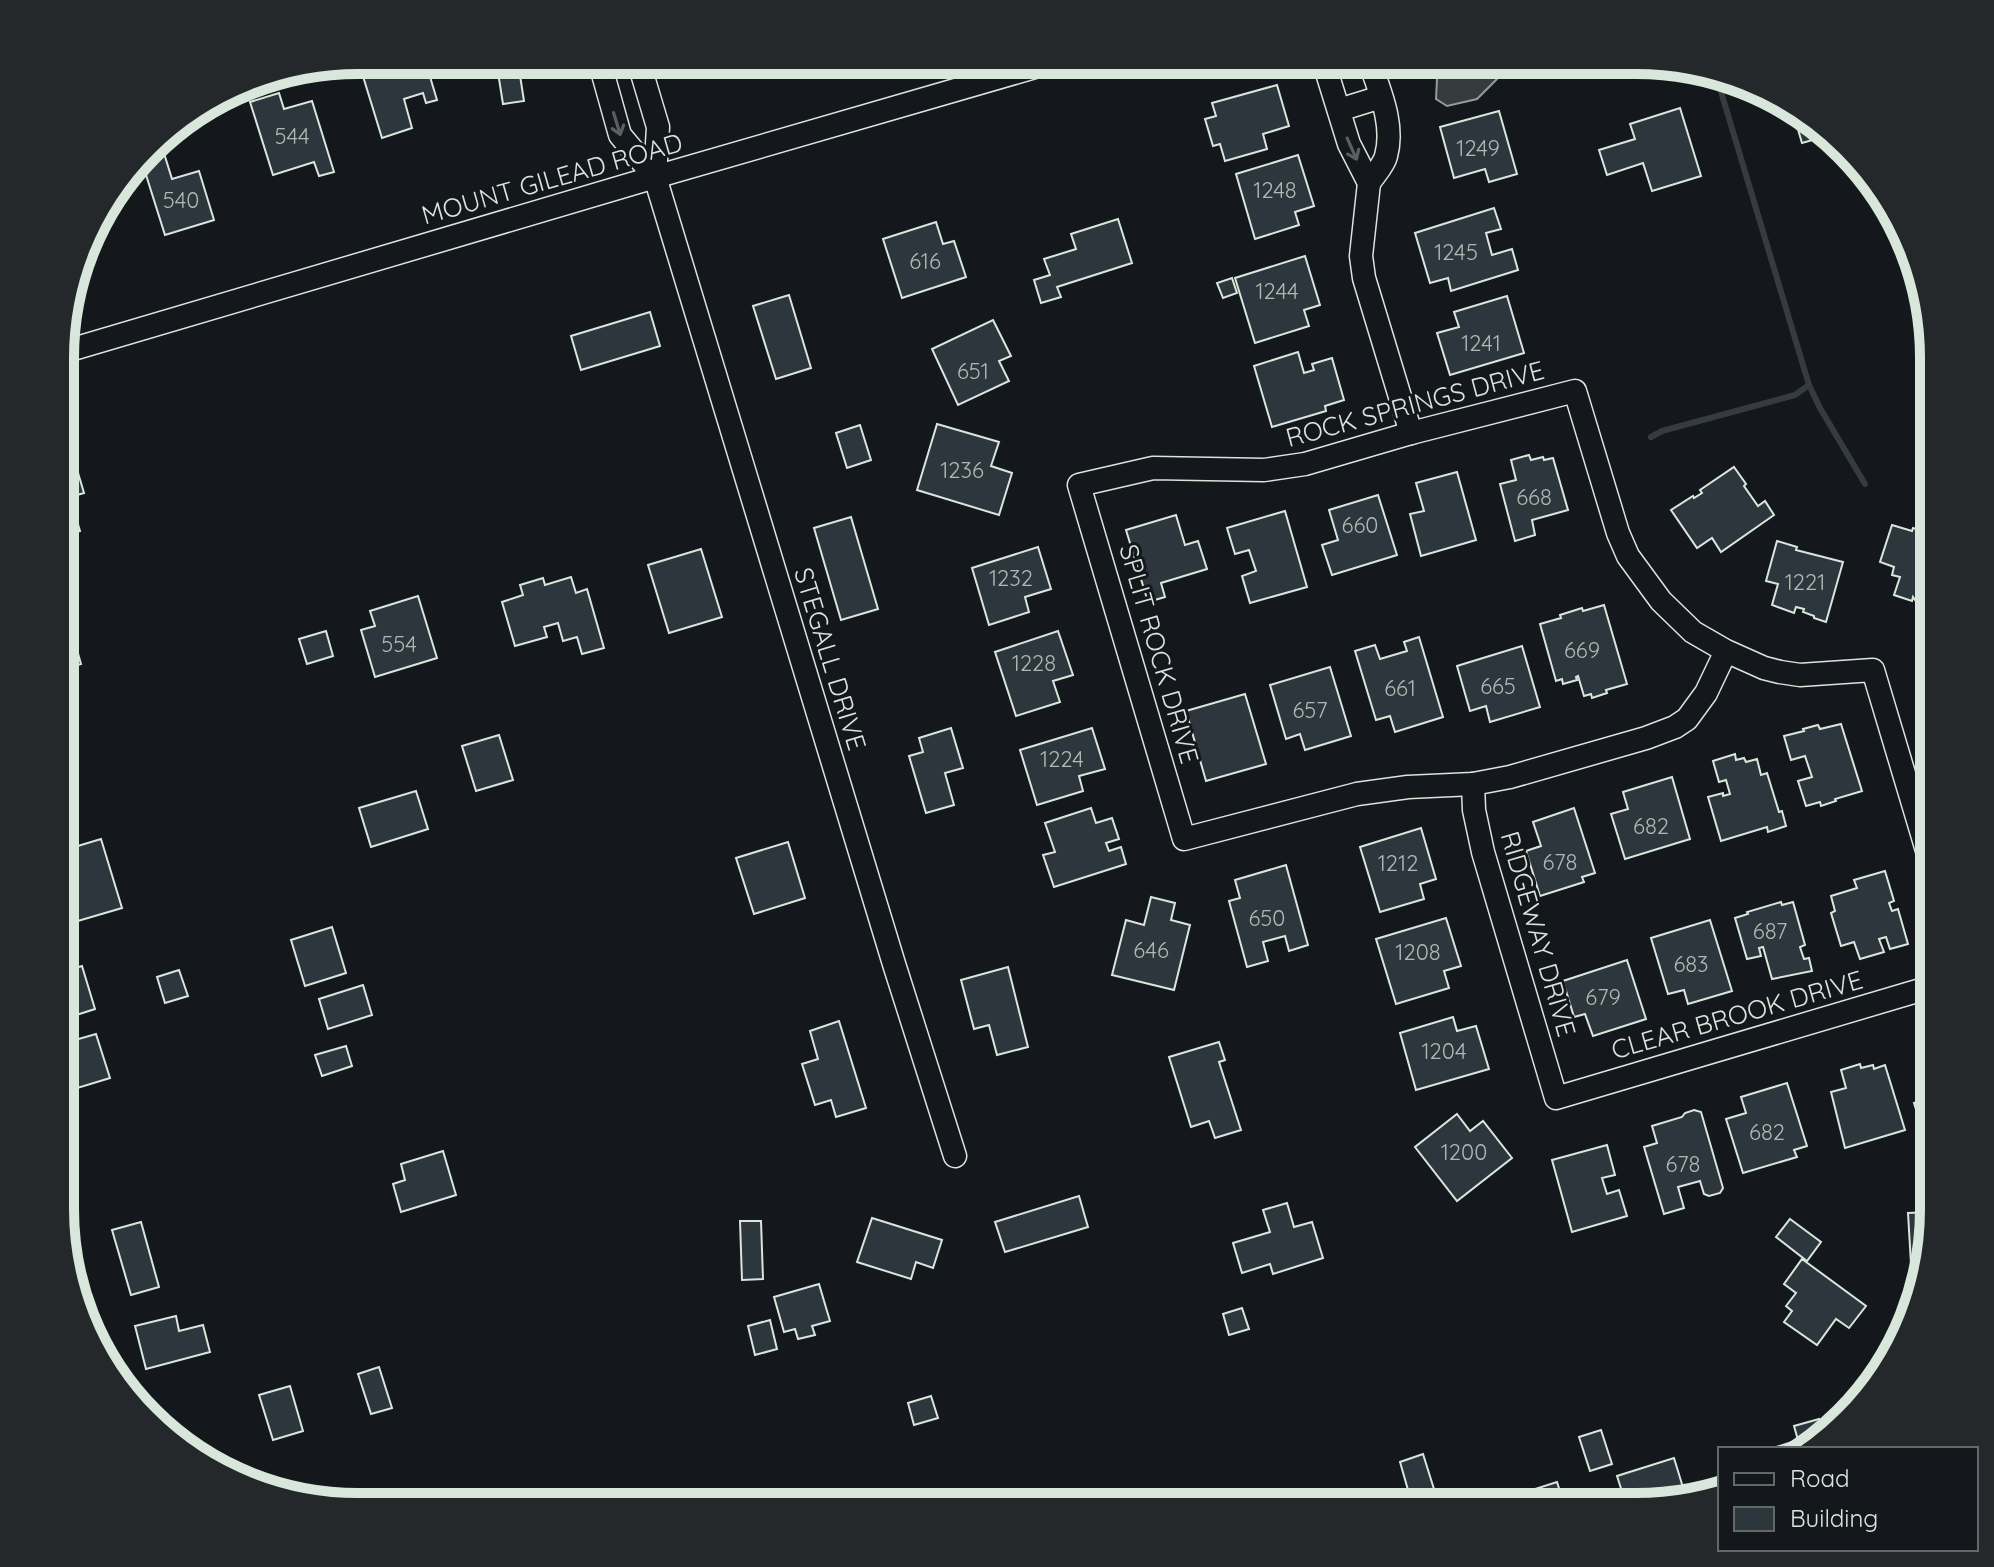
<svg xmlns="http://www.w3.org/2000/svg" width="1994" height="1567" font-family="Quicksand,sans-serif">
<rect width="100%" height="100%" fill="#14181c"/>
<!-- water -->
<polygon fill="#363b3e" stroke="#939e99" stroke-width="2" points="1412,61 1493,61 1499,77 1477,99 1447,106 1436,99 1437,79 1426,69"/>
<g fill="none" stroke-linecap="round" stroke-linejoin="round">
<!-- stream -->
<g stroke="#363b3e" stroke-width="6">
<polyline points="1716,75 1809,385 1820,408 1865,484"/>
<polyline points="1651,437 1662,431 1795,395 1809,385"/>
</g>
</g>
<!-- building -->
<g fill="#2c363c" stroke="#d8e6dc" stroke-width="2">
<polygon points="358,60 389,60 390,66 408,60 425,60 437,100 426,103 423,93 404,99 412,128 382,138"/>
<polygon points="496,60 548,60 549,65 519,69 524,101 503,104"/>
<polygon points="1277,85 1289,126 1263,134 1267,149 1225,161 1220,144 1213,146 1205,119 1216,116 1212,103"/>
<polygon points="279,93 284,109 312,101 334,172 319,176 314,162 273,175 250,102"/>
<polygon points="1680,108 1701,176 1652,191 1643,163 1607,175 1599,150 1635,139 1630,124"/>
<polygon points="1792,109 1829,132 1830,135 1802,143"/>
<polygon points="1499,111 1517,174 1489,182 1485,169 1454,178 1440,127"/>
<polygon points="163,150 172,179 199,171 214,220 165,235 141,159 144,156"/>
<polygon points="1298,155 1314,206 1295,212 1299,225 1255,239 1236,174"/>
<polygon points="1494,208 1501,229 1486,233 1492,255 1512,249 1518,270 1451,291 1448,278 1430,283 1415,233"/>
<polygon points="1118,219 1132,263 1057,287 1061,297 1041,303 1034,280 1050,275 1044,259 1076,249 1071,234"/>
<polygon points="936,222 943,244 954,241 966,277 902,298 883,239"/>
<polygon points="1305,256 1320,305 1304,310 1309,326 1255,343 1235,278"/>
<polygon points="1232,278 1237,293 1223,298 1217,283"/>
<polygon points="789,295 811,368 776,379 753,306"/>
<polygon points="1507,296 1524,353 1450,375 1437,333 1459,327 1454,312"/>
<polygon points="650,312 660,346 581,370 571,336"/>
<polygon points="993,320 1011,356 999,361 1009,381 958,405 932,349"/>
<polygon points="1298,352 1304,373 1314,370 1312,364 1332,358 1344,400 1325,406 1326,411 1272,427 1254,366"/>
<polygon points="937,424 999,442 991,466 1012,473 999,515 917,490"/>
<polygon points="860,425 871,460 847,468 836,433"/>
<polygon points="1529,455 1531,460 1543,457 1544,460 1553,458 1568,510 1532,520 1535,535 1515,541 1500,484 1516,480 1511,460"/>
<polygon points="76,466 84,493 70,497 80,531 62,536 62,470"/>
<polygon points="1734,467 1746,484 1744,486 1758,506 1765,501 1774,515 1721,552 1712,538 1697,548 1671,510 1693,496 1694,498 1702,493 1700,490"/>
<polygon points="1457,472 1476,540 1421,556 1410,514 1424,511 1416,483"/>
<polygon points="1378,495 1397,555 1332,575 1322,545 1338,540 1329,510"/>
<polygon points="1285,511 1307,587 1250,603 1242,576 1256,571 1249,550 1235,554 1227,528"/>
<polygon points="1176,515 1185,545 1198,541 1207,569 1161,583 1165,597 1148,602 1126,530"/>
<polygon points="851,517 878,609 841,620 814,528"/>
<polygon points="1892,525 1912,531 1913,528 1923,531 1921,535 1924,537 1925,532 1934,535 1934,600 1931,608 1917,603 1913,597 1912,601 1894,595 1900,577 1892,575 1894,567 1880,562"/>
<polygon points="1777,541 1797,547 1796,550 1843,562 1826,622 1814,618 1814,616 1803,612 1804,609 1796,607 1794,613 1772,605 1778,584 1766,581"/>
<polygon points="1038,547 1051,589 1025,597 1029,612 989,625 972,568"/>
<polygon points="701,549 722,617 669,633 648,565"/>
<polygon points="571,577 576,593 587,589 604,648 582,654 577,637 563,641 558,623 544,627 547,637 515,646 502,602 523,595 520,585 543,578 545,585"/>
<polygon points="418,596 437,658 375,677 361,630 375,626 370,611"/>
<polygon points="1604,605 1627,684 1606,690 1607,693 1592,698 1591,694 1584,696 1578,676 1576,677 1577,680 1563,684 1562,679 1556,681 1540,624 1561,618 1560,615 1582,608 1583,611"/>
<polygon points="326,631 333,656 307,664 299,639"/>
<polygon points="1058,631 1073,675 1053,681 1060,702 1016,716 995,652"/>
<polygon points="1419,637 1443,717 1395,732 1390,716 1376,720 1355,651 1375,645 1380,659 1407,651 1404,642"/>
<polygon points="1522,646 1540,707 1490,722 1486,706 1470,711 1457,666"/>
<polygon points="77,650 81,664 66,668 73,693 62,697 62,654"/>
<polygon points="1330,667 1351,736 1305,750 1300,734 1286,739 1270,685"/>
<polygon points="1245,694 1266,764 1206,781 1186,711"/>
<polygon points="1841,724 1862,791 1835,799 1836,801 1821,806 1820,802 1806,806 1798,781 1812,777 1805,756 1791,760 1784,736 1804,731 1803,729 1818,725 1820,729"/>
<polygon points="951,728 963,768 945,773 954,805 926,813 909,756 923,752 919,738"/>
<polygon points="1092,728 1105,769 1079,776 1083,791 1037,805 1020,750"/>
<polygon points="499,735 513,780 476,791 462,746"/>
<polygon points="1735,754 1736,760 1744,758 1746,762 1757,759 1761,775 1767,773 1779,812 1782,811 1786,826 1768,832 1767,827 1721,841 1708,797 1723,793 1723,796 1730,794 1726,780 1719,782 1713,761"/>
<polygon points="1672,777 1690,839 1625,859 1611,814 1628,809 1623,792"/>
<polygon points="416,791 428,829 371,847 359,808"/>
<polygon points="62,796 71,826 62,829"/>
<polygon points="1091,808 1096,823 1112,818 1119,839 1106,843 1109,851 1121,847 1126,864 1054,887 1043,855 1055,852 1045,823"/>
<polygon points="1574,808 1595,873 1582,877 1584,882 1540,896 1526,851 1541,846 1533,822"/>
<polygon points="1421,828 1436,879 1420,884 1424,899 1380,912 1360,847"/>
<polygon points="101,839 122,908 71,923 68,913 61,915 61,851"/>
<polygon points="788,842 805,898 754,914 736,858"/>
<polygon points="1286,865 1308,945 1289,951 1285,936 1263,942 1268,961 1247,967 1229,901 1240,898 1235,880"/>
<polygon points="1885,871 1894,901 1889,903 1892,911 1898,909 1908,944 1890,949 1886,937 1879,939 1884,952 1860,959 1854,942 1841,946 1831,913 1835,911 1831,896 1857,888 1854,880"/>
<polygon points="1151,897 1175,903 1171,920 1190,925 1174,990 1112,975 1126,920 1144,925"/>
<polygon points="1781,902 1782,905 1793,902 1805,945 1800,947 1804,959 1809,958 1812,971 1772,979 1763,947 1759,948 1761,956 1747,959 1735,918 1748,914 1747,912"/>
<polygon points="1446,918 1461,966 1444,971 1449,988 1396,1004 1376,939"/>
<polygon points="1710,920 1732,991 1688,1004 1684,990 1668,994 1651,938"/>
<polygon points="332,927 346,973 305,986 291,940"/>
<polygon points="1627,960 1646,1019 1593,1036 1585,1014 1574,1017 1563,981"/>
<polygon points="82,966 95,1009 67,1018 61,997 61,972"/>
<polygon points="1008,967 1028,1047 997,1055 989,1025 974,1029 961,980"/>
<polygon points="179,970 188,996 165,1003 157,977"/>
<polygon points="363,985 372,1015 328,1029 319,999"/>
<polygon points="1453,1017 1457,1031 1476,1026 1489,1069 1416,1090 1400,1033"/>
<polygon points="839,1021 866,1108 836,1117 831,1100 815,1105 802,1064 818,1059 810,1031"/>
<polygon points="96,1034 110,1078 61,1093 61,1044"/>
<polygon points="1219,1042 1225,1060 1219,1062 1241,1130 1215,1138 1209,1121 1191,1127 1169,1057"/>
<polygon points="346,1046 352,1066 322,1076 315,1055"/>
<polygon points="1933,1052 1933,1129 1923,1132 1914,1103 1924,1100 1921,1091 1930,1088 1920,1056"/>
<polygon points="1860,1064 1861,1068 1873,1065 1874,1069 1885,1065 1905,1130 1845,1148 1831,1092 1846,1088 1841,1070"/>
<polygon points="1787,1083 1807,1146 1794,1150 1797,1157 1743,1173 1726,1119 1746,1113 1741,1097"/>
<polygon points="1694,1110 1701,1112 1723,1188 1720,1193 1709,1196 1704,1194 1700,1181 1678,1187 1684,1208 1664,1214 1644,1147 1657,1143 1652,1126 1682,1117 1685,1113"/>
<polygon points="1457,1114 1470,1131 1483,1121 1512,1158 1457,1201 1415,1147"/>
<polygon points="1607,1145 1615,1175 1602,1178 1607,1194 1619,1190 1627,1216 1572,1232 1552,1160"/>
<polygon points="443,1151 456,1195 401,1212 393,1184 405,1180 401,1164"/>
<polygon points="1079,1196 1088,1227 1005,1252 995,1222"/>
<polygon points="1287,1203 1294,1227 1312,1222 1323,1258 1273,1274 1270,1264 1242,1273 1233,1243 1270,1232 1263,1210"/>
<polygon points="1930,1212 1931,1238 1921,1280 1912,1281 1908,1213"/>
<polygon points="872,1218 942,1240 933,1268 916,1262 911,1279 857,1262"/>
<polygon points="1790,1219 1821,1242 1807,1261 1776,1237"/>
<polygon points="740,1221 761,1221 763,1279 742,1280"/>
<polygon points="141,1222 159,1287 131,1295 112,1230"/>
<polygon points="1802,1259 1866,1306 1849,1328 1836,1319 1817,1345 1784,1322 1792,1311 1786,1306 1796,1293 1784,1284"/>
<polygon points="819,1284 830,1321 812,1326 815,1335 798,1339 795,1329 784,1332 774,1297"/>
<polygon points="1242,1308 1249,1329 1229,1335 1223,1314"/>
<polygon points="176,1316 179,1331 203,1325 210,1352 146,1369 135,1326"/>
<polygon points="770,1320 777,1349 755,1355 748,1326"/>
<polygon points="379,1367 392,1408 371,1414 358,1374"/>
<polygon points="290,1386 303,1431 273,1440 259,1395"/>
<polygon points="931,1396 938,1418 914,1425 908,1403"/>
<polygon points="1819,1419 1823,1432 1800,1449 1770,1449 1798,1440 1794,1426"/>
<polygon points="1601,1430 1612,1464 1590,1471 1579,1437"/>
<polygon points="1423,1454 1434,1489 1410,1497 1400,1462"/>
<polygon points="1674,1458 1685,1494 1657,1503 1627,1507 1617,1476"/>
<polygon points="1557,1482 1565,1507 1509,1507 1512,1506 1510,1497"/>
</g>
<g fill="none" stroke-linecap="round" stroke-linejoin="round">
<defs>
<g id="minor">
<polyline points="599,60 620,135 655,177"/>
<polyline points="638,60 658,127 655,177 894,964 955,1156"/>
<polyline points="1323,60 1349,144 1369,183 1361,256 1364,278 1411,433"/>
<polyline points="1339,110 1381,97"/>
<path d="M 1369,183 C 1374,175 1384,165 1386,156 C 1395,124 1379,90 1369,60"/>
<polyline points="63,352 655,177 1059,60"/>
<polyline points="1726,651 1706,693 1687,719 1675,727 1646,738 1510,777 1473,784 1408,787 1357,794 1184,839 1079,485 1153,468 1264,470 1305,464 1411,433 1575,391 1618,533 1628,556 1661,601 1693,632 1726,651 1764,668 1780,672 1800,675 1873,670 1934,874"/>
<polyline points="1473,784 1474,810 1483,852 1556,1098 1934,986"/>
</g>
</defs>
<!-- minor casing -->
<use href="#minor" stroke="#d8e6dc" stroke-width="25"/>
<!-- minor -->
<use href="#minor" stroke="#14181c" stroke-width="22"/>
</g>
<!-- one-way arrows -->
<defs><path id="oneway-shaft" d="M-6 0H5M1.5-3L5.5 0L1.5 3" fill="none" stroke-width="1.6" stroke-linecap="round" stroke-linejoin="round" transform="scale(2)"/></defs>
<g stroke="#59605f">
<use href="#oneway-shaft" transform="translate(617 124) rotate(73)"/>
<use href="#oneway-shaft" transform="translate(1352 149) rotate(66)"/>
</g>
<g text-anchor="middle" stroke-width="6" stroke-linejoin="round" paint-order="stroke">
<!-- number labels -->
<g font-size="22" fill="#adbab4">
<text x="292" y="144">544</text>
<text x="1478" y="156">1249</text>
<text x="1275" y="198">1248</text>
<text x="181" y="208">540</text>
<text x="1456" y="260">1245</text>
<text x="925" y="269">616</text>
<text x="1277" y="299">1244</text>
<text x="1481" y="351">1241</text>
<text x="973" y="379">651</text>
<text x="962" y="478">1236</text>
<text x="1534" y="505">668</text>
<text x="1360" y="533">660</text>
<text x="1011" y="586">1232</text>
<text x="1805" y="590">1221</text>
<text x="399" y="652">554</text>
<text x="1582" y="658">669</text>
<text x="1034" y="671">1228</text>
<text x="1498" y="694">665</text>
<text x="1400" y="696">661</text>
<text x="1310" y="718">657</text>
<text x="1062" y="767">1224</text>
<text x="1651" y="834">682</text>
<text x="1560" y="870">678</text>
<text x="1398" y="871">1212</text>
<text x="1267" y="926">650</text>
<text x="1770" y="939">687</text>
<text x="1151" y="958">646</text>
<text x="1418" y="960">1208</text>
<text x="1691" y="972">683</text>
<text x="1603" y="1005">679</text>
<text x="1444" y="1059">1204</text>
<text x="1767" y="1140">682</text>
<text x="1464" y="1160">1200</text>
<text x="1683" y="1172">678</text>
</g>
<!-- street labels -->
<g font-size="26" fill="#d8e6dc" stroke="#14181c">
<text transform="translate(552 179) rotate(-16)" y="9">MOUNT GILEAD ROAD</text>
<text transform="translate(1415 404) rotate(-15)" y="9">ROCK SPRINGS DRIVE</text>
<text transform="translate(1159 654) rotate(74)" y="9">SPLIT ROCK DRIVE</text>
<text transform="translate(830 659) rotate(73)" y="9">STEGALL DRIVE</text>
<text transform="translate(1538 934) rotate(74)" y="9">RIDGEWAY DRIVE</text>
<text transform="translate(1737 1015) rotate(-16)" y="9">CLEAR BROOK DRIVE</text>
</g>
</g>
<!-- crop -->
<path d="M0 0H1994V1567H0ZM358 74H1636A284 284 0 0 1 1920 358V1209A284 284 0 0 1 1636 1493H358A284 284 0 0 1 74 1209V358A284 284 0 0 1 358 74Z" fill="#24282b" fill-rule="evenodd"/>
<path fill="none" stroke="#d8e6dc" stroke-width="10" d="M358 74H1636A284 284 0 0 1 1920 358V1209A284 284 0 0 1 1636 1493H358A284 284 0 0 1 74 1209V358A284 284 0 0 1 358 74Z"/>
<!-- legend -->
<rect x="1718" y="1447" width="260" height="104" fill="#14181c" stroke="#626a69" stroke-width="2"/>
<rect x="1734" y="1473" width="40" height="12" fill="#14181c" stroke="#626a69" stroke-width="2"/>
<text x="1790" y="1487" font-size="24" fill="#d8e6dc">Road</text>
<rect x="1734" y="1507" width="40" height="24" fill="#2c363c" stroke="#626a69" stroke-width="2"/>
<text x="1790" y="1527" font-size="24" fill="#d8e6dc">Building</text>
</svg>
